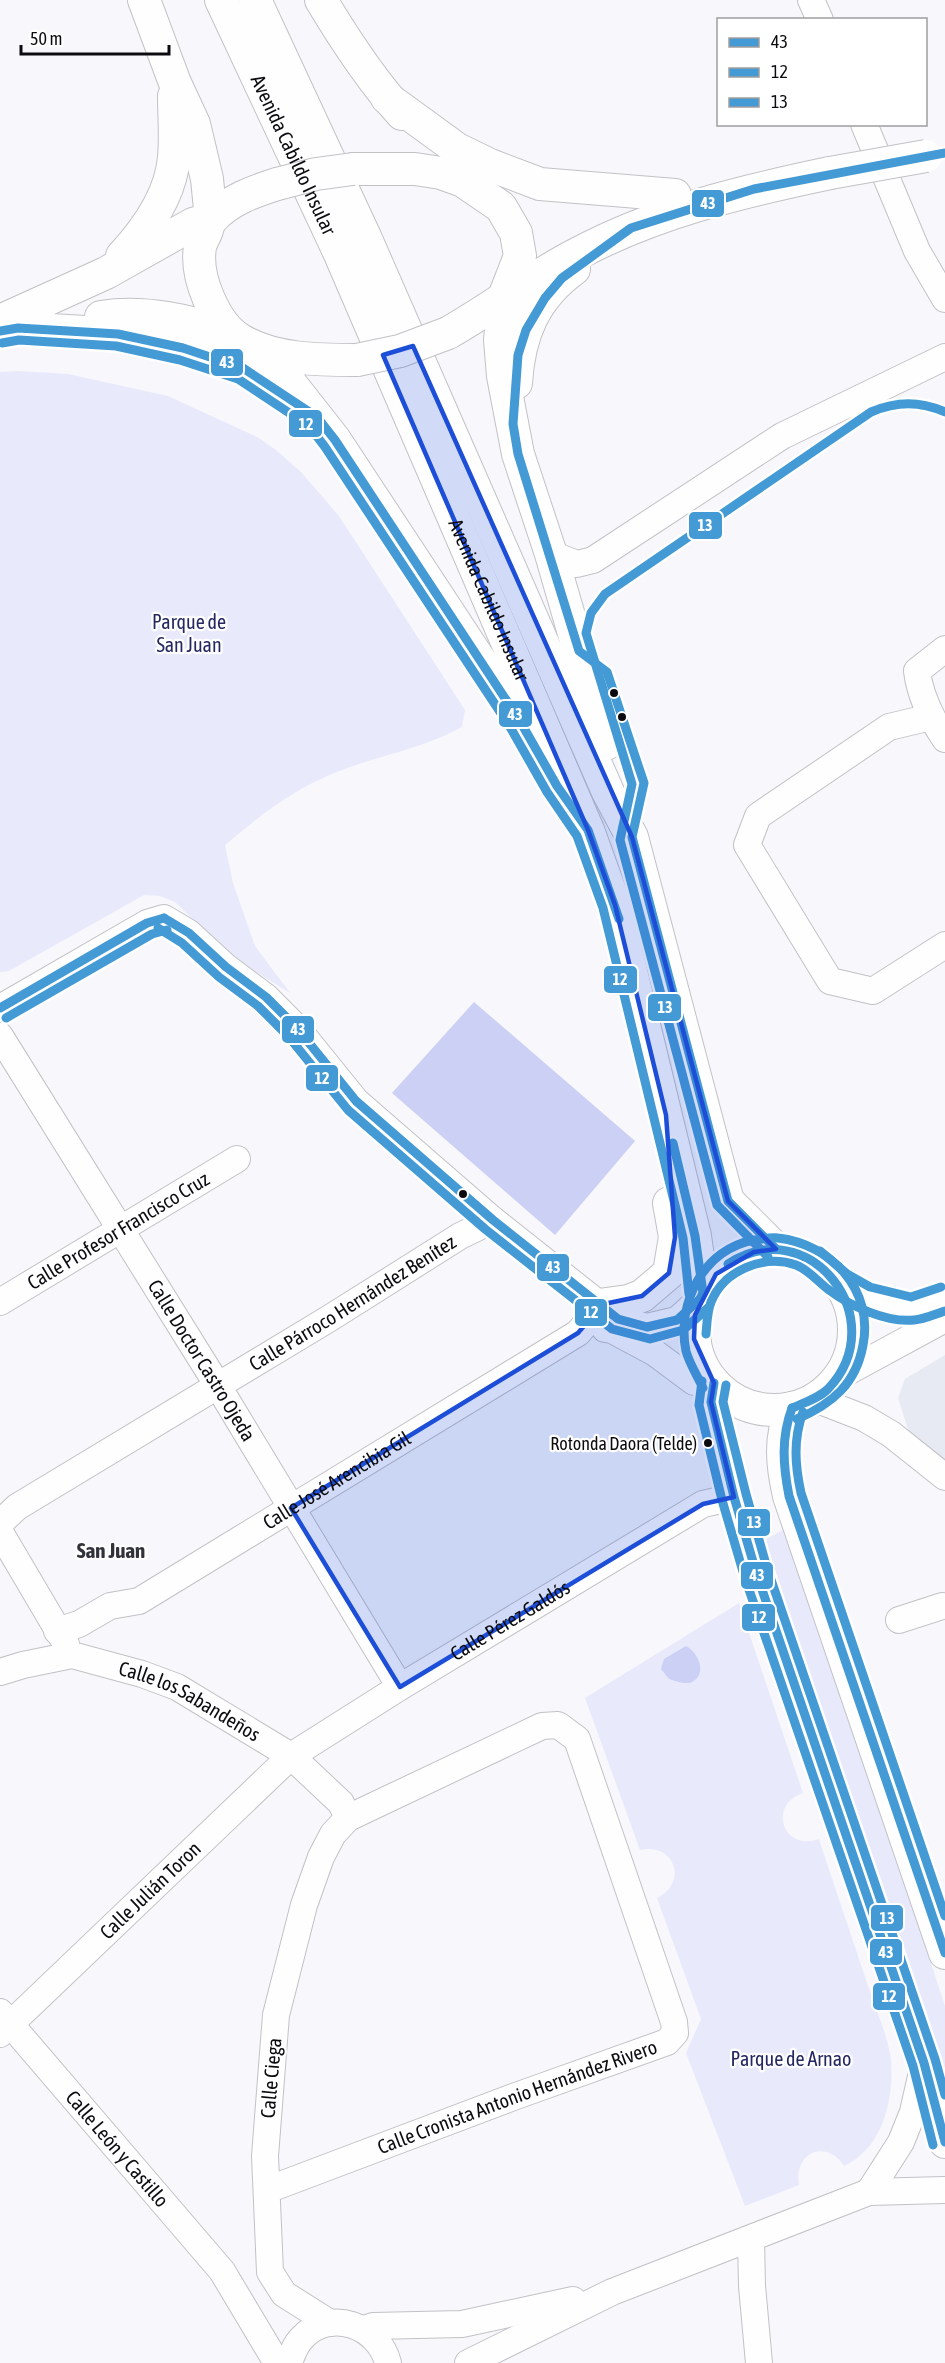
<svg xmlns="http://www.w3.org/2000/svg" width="945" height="2363" font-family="'Asap Condensed',sans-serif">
<rect width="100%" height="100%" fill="#f7f7fc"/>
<!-- built -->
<polygon fill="#e7e9f3" points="945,1355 945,1460 910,1435 898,1398 905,1379"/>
<!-- green -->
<g fill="#e8eafc">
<path d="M 18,371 L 68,374 L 168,396 L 259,438 L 276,450 L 301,472 L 339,516 L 465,710 L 462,727 C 421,750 374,756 332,774 C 291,791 258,817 225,845 L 233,883 L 255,946 L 290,993 L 232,957 L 175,902 L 160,896 L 144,895 L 9,971 L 0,972 L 0,372 Z"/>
<polygon points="785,1529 874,1789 945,2006 945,2094 755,1545"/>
<path d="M 739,1603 L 803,1793 C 767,1805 783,1852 819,1839 C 835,1888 852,1937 868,1986 C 876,2010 888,2036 891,2060 C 894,2100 883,2148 844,2166 C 826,2138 793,2153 799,2185 L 745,2206 L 686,2053 L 701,2019 L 657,1898 C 689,1882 674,1842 640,1850 L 585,1698 Z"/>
</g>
<!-- water -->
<g fill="#cbd0f4">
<polygon points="474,1002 635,1141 555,1235 392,1093"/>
<path d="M 686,1646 C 698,1652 708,1674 692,1682 C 686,1685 675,1681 669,1679 L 661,1669 L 664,1659 Z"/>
</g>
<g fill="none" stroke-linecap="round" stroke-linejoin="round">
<defs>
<g id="minor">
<polyline points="811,0 820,20"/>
<polyline points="864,124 917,251 945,299"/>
<polyline points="551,554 577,564 593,560 782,436 945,357"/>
<path d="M 945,649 L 917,671 C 920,696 931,718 945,739"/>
<polyline points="931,717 889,727 758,816 747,845 830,981 873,991 945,945"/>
<polyline points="0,1008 147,923 164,918 189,933 226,967 266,997 297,1028 356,1101 493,1220 618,1319 647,1327 677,1320 700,1299"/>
<path id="s1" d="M 0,1036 L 218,1386 L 400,1687"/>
<polyline points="840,1284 866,1298 912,1309 945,1298"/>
<path id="s2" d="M 0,1302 L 237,1159"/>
<polyline points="605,1329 612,1330 655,1353 694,1382 711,1379"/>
<polyline points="840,1376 945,1319"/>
<polyline points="815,1399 864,1418 891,1434 945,1477"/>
<path id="s3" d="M 0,1523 L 17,1507 L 330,1318 L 460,1236 L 493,1220"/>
<polyline points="0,1532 66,1644"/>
<polyline points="899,1620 942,1606"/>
<path id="s4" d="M 57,1631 L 79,1624 L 110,1606 L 139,1601 L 578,1333 L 589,1320 L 594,1301"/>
<path id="s5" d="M 0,1672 L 23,1665 L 72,1655 L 142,1674 L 177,1687 L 291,1756 L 341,1803 L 348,1818"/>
<path id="s6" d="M 0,2012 L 222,2271 L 277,2363"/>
<path id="s7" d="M 0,2034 L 291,1756 L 400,1687 L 703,1504 L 734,1497"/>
<path id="s8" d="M 267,2190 L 516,2096 L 667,2042 L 675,2033 L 674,2022 L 577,1739 L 558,1725 L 542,1726 L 348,1818 L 333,1834 L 321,1857 L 304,1905 L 276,2015 L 265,2156 L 270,2272 L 284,2294 L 330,2323"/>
<polyline points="869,2192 901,2142 913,2112 924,2063"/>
<polyline points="751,2239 752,2286 759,2363"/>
<polyline points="364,2329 373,2326 462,2324 573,2300"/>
<path d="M 289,2363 C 292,2354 295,2345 302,2338 C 330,2307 379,2326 388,2363"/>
<polyline points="468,2363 612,2292 869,2192 945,2190"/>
</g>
<g id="major">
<path id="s9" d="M 221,0 L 339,252 L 588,830 L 615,905 L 695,1236 L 703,1293"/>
<polyline points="255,0 366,239 608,792 632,837 728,1201 776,1249"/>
<path d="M 321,0 C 345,40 371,80 402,114"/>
<polyline points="387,98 457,149 490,165 540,184 675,195"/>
<polyline points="353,169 415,169 441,173 463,181 501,207 516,233 520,256 504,297 500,340 503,376 518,454 551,554 606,744"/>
<path d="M 277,184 C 255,191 229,200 213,218 C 210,221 208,226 207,230 C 205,236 201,242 200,247 C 195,277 215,325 241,340 C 274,360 320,360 357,360"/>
<path d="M 122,256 C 147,229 171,195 174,157 C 176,137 174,116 174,96"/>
<path d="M 101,317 C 145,310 191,321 233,335"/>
<polyline points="0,321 106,273 193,224 211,219 207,179 194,124 175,83 144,0"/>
<polyline points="18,328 118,334 183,348 243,368 273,388"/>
<path d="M 448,333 C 492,308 532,277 577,254 C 655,212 744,191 830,173"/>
<polyline points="242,341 291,384 335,440 520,721 535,749"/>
<path d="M 516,383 C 519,335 534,298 574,269"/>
<circle cx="774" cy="1330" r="80"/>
<polyline points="599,1305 628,1301 642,1296 669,1273 675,1237 669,1203"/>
<polyline points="714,1383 711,1402 734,1497 756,1572 924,2063 945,2142"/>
<path d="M 792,1408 C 779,1438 782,1465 789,1496 L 945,1953"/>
</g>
</defs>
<!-- minor casing -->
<use href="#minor" stroke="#c2c2c6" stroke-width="28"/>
<!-- major casing -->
<use href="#major" stroke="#c2c2c6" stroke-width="34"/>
<!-- minor -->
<use href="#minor" stroke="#fefeff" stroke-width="26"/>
<!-- major -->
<use href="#major" stroke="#fefeff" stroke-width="32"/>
<defs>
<g id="major-bridge">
<polyline points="830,173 926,156"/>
<polyline points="277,184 316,174 353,169"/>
<polyline points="357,360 400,351 448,333"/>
</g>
</defs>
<!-- major-bridge casing -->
<use href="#major-bridge" stroke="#c2c2c6" stroke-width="34" stroke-linecap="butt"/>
<!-- major-bridge -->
<use href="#major-bridge" stroke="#fefeff" stroke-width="32"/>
<defs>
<g id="bus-1">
<polyline points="0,331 18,328 118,334 183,348 243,368 317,417 335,440 520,721 557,786 588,830 619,919"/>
<polyline points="164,918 189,933 226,967 266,997 297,1028 356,1101 493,1220 618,1319 647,1327 677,1320 700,1299"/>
<polyline points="0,1008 147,923 164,918"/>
<polyline points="673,1143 695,1236 703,1293 700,1299"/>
<polyline points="776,1249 728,1201 632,837 644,783 607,672 579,651 518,454 513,424 518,355 526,330 545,298 562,278 631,228 754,189 945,153"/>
<path d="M 728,1264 C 810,1210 894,1320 828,1389 C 819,1398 804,1403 792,1408"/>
<polyline points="714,1383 711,1402 734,1497 756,1572 924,2063 945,2142"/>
<path d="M 792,1408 C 781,1438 783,1465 789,1496 L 945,1953"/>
</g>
<g id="bus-2">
<polyline points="2,343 19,340 116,346 180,360 238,379 309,426 325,447 510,727 547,792 577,836 603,908 683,1238 689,1294"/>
<polyline points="158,928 182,943 219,977 258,1006 288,1036 348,1110 485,1229 612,1329 650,1339 683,1330 708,1308"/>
<polyline points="6,1018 152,934 167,930"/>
<path d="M 706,1334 C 707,1323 707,1312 711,1302 C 724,1270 764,1254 796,1265 C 809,1270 818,1282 829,1290 C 850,1306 887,1323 914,1320 C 925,1319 935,1314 945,1311"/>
<polyline points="702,1381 699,1405 722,1500 744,1575 913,2066 933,2145"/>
</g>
<g id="bus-3">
<polyline points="820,1251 847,1274 870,1287 911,1297 941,1287"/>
<path d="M 768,1257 L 717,1205 L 620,840 L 632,784 L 586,633 L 591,613 L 605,594 L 871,412 C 897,401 920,401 945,412"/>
<polyline points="726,1385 723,1402 746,1494 767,1568 935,2059 945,2095"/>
<path d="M 703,1388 C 698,1377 689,1363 686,1351 C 676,1303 704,1248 755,1240 C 763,1239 771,1237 778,1238 C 831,1244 874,1290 863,1345 C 856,1384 832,1404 797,1419"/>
<path d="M 803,1412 C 793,1440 795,1465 801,1493 L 945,1916"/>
</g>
</defs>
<!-- bus-1 casing -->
<use href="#bus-1" stroke="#fff" stroke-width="14"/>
<!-- bus-2 casing -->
<use href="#bus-2" stroke="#fff" stroke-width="14"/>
<!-- bus-3 casing -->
<use href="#bus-3" stroke="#fff" stroke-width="14"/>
<!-- bus-1 -->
<use href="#bus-1" stroke="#449ad5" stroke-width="9"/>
<!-- bus-2 -->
<use href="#bus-2" stroke="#449ad5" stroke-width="9"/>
<!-- bus-3 -->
<use href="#bus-3" stroke="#449ad5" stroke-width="9"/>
</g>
<!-- marked area -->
<path fill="#1d4ed8" fill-opacity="0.2" stroke="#1d4ed8" stroke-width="4.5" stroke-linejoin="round" d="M 413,346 L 632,837 L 728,1201 L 776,1249 L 754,1252 L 716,1274 L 695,1315 L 694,1339 L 714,1383 L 711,1402 L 734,1497 L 703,1504 L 400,1687 L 291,1508 L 578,1333 L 589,1320 L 594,1301 L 599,1305 L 642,1296 L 669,1273 L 675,1237 L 666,1115 L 615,905 L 588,830 L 383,355 Z"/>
<!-- markers -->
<g fill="#0c0c10" stroke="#fff" stroke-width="2">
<circle cx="614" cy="693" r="5"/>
<circle cx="622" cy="717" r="5"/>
<circle cx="463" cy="1194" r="5"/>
<circle cx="708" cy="1443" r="5"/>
</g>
<g text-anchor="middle" stroke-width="4.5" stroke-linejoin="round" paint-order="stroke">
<!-- bus labels -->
<g font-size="18" fill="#0c0c10" stroke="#fff" text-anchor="end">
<text x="697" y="1450">Rotonda Daora (Telde)</text>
</g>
<!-- street labels -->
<g font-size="20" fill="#0c0c10" stroke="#fff">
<text dy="7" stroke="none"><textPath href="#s9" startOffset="171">Avenida Cabildo Insular</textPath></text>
<text dy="7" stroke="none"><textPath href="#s9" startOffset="657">Avenida Cabildo Insular</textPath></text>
<text dy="7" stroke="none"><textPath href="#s2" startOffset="138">Calle Profesor Francisco Cruz</textPath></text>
<text dy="7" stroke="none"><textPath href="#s3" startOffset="416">Calle Párroco Hernández Benítez</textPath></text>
<text dy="7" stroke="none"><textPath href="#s1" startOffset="382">Calle Doctor Castro Ojeda</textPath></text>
<text dy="7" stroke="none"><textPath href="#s4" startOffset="320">Calle José Arencibia Gil</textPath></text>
<text dy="7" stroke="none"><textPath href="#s7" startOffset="660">Calle Pérez Galdós</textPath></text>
<text dy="7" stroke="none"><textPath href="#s5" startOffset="201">Calle los Sabandeños</textPath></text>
<text dy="7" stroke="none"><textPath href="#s7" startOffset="208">Calle Julián Toron</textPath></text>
<text transform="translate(271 2078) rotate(-85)" y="7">Calle Ciega</text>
<text dy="7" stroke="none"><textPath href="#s8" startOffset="267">Calle Cronista Antonio Hernández Rivero</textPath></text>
<text dy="7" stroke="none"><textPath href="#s6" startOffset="180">Calle León y Castillo</textPath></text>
</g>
<!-- park labels -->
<g font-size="20" fill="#252761" stroke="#fff">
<text x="189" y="629">Parque de<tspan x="189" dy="23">San Juan</tspan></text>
<text x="791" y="2066">Parque de Arnao</text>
</g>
<!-- neighbourhood labels -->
<g font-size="21" font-weight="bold" fill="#31323a" stroke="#fff">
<text x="111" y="1558">San Juan</text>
</g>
</g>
<g stroke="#fff" stroke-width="2">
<rect x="691" y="189" width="34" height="29" rx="6" fill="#449ad5"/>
<rect x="210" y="348" width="34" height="29" rx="6" fill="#449ad5"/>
<rect x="288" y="409" width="35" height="29" rx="6" fill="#449ad5"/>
<rect x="688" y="511" width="35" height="29" rx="6" fill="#449ad5"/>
<rect x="498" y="700" width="35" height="28" rx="6" fill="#449ad5"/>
<rect x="603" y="965" width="35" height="29" rx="6" fill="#449ad5"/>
<rect x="647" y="993" width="35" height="29" rx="6" fill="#449ad5"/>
<rect x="281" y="1015" width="34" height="29" rx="6" fill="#449ad5"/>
<rect x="305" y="1064" width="34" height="28" rx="6" fill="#449ad5"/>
<rect x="536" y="1253" width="34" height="29" rx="6" fill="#449ad5"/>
<rect x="574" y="1298" width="34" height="29" rx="6" fill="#449ad5"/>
<rect x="737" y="1508" width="34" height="29" rx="6" fill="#449ad5"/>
<rect x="740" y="1561" width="34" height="29" rx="6" fill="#449ad5"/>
<rect x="741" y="1603" width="35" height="29" rx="6" fill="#449ad5"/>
<rect x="870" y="1904" width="34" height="28" rx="6" fill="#449ad5"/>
<rect x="869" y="1938" width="34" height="28" rx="6" fill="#449ad5"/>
<rect x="872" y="1982" width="34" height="29" rx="6" fill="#449ad5"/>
</g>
<g font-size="16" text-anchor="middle" font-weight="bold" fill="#fff">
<text x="708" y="209">43</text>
<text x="227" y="368">43</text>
<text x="306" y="430">12</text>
<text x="705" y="531">13</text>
<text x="515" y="720">43</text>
<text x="620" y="985">12</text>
<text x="665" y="1013">13</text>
<text x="298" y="1035">43</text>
<text x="322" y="1084">12</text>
<text x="553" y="1273">43</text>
<text x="591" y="1318">12</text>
<text x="754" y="1528">13</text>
<text x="757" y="1581">43</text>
<text x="759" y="1623">12</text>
<text x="887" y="1924">13</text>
<text x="886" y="1958">43</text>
<text x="889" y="2002">12</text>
</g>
<!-- legend -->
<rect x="717" y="18" width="210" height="108" fill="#ffffff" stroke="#9e9e9f" stroke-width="1.5"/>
<rect x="729" y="38" width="30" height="9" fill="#449ad5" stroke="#9e9e9f" stroke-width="1.5"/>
<text x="771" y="48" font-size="18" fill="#0c0c10">43</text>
<rect x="729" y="68" width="30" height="9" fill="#449ad5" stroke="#9e9e9f" stroke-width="1.5"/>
<text x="771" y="78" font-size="18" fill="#0c0c10">12</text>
<rect x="729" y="98" width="30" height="9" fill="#449ad5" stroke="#9e9e9f" stroke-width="1.5"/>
<text x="771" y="108" font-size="18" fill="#0c0c10">13</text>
<!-- scale -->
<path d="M21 45v9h148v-9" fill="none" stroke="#0c0c10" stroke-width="3"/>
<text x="30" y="45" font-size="18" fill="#0c0c10" stroke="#ffffff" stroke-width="4.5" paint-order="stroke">50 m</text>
</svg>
